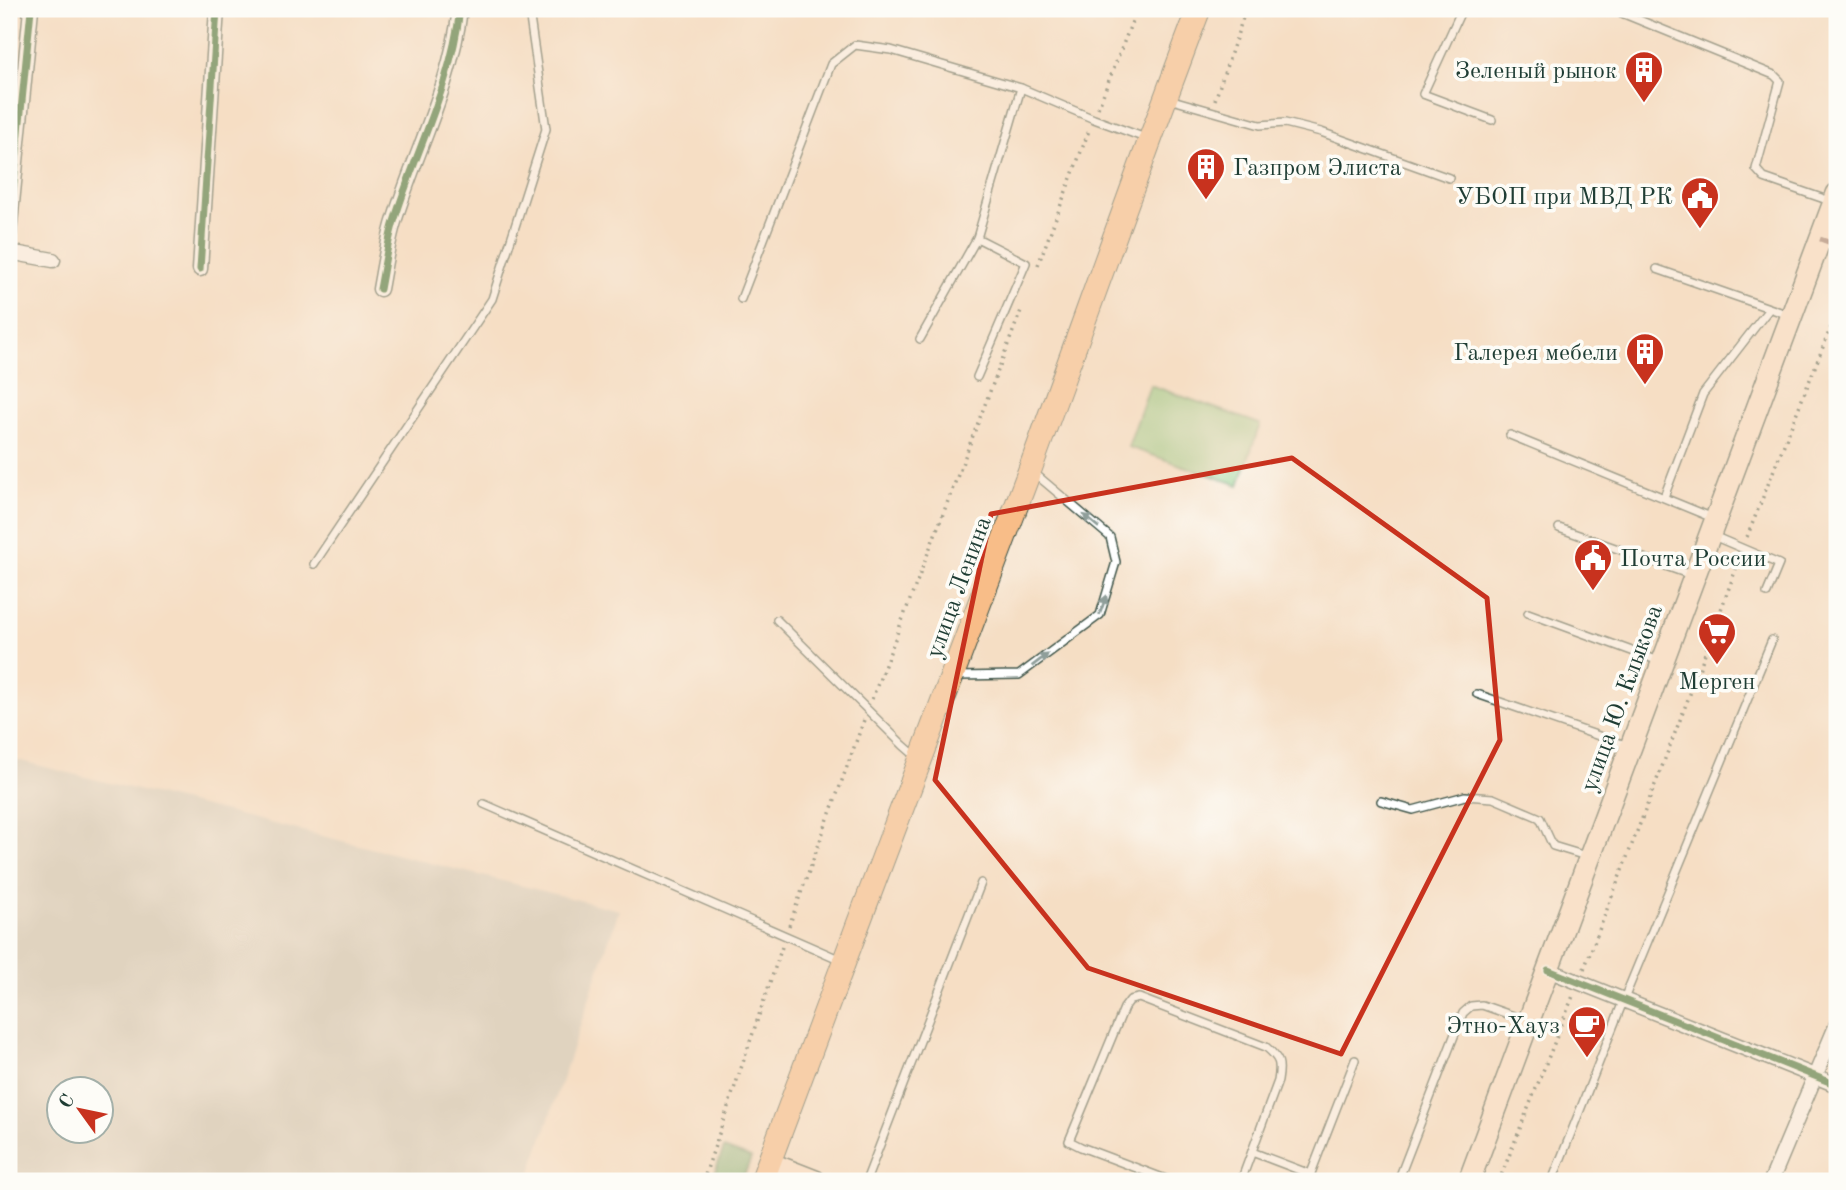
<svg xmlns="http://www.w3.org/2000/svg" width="1846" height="1190" font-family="'Old Standard TT',serif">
<rect width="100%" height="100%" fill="#fdfcf7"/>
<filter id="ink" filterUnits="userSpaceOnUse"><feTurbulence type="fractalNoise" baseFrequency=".0143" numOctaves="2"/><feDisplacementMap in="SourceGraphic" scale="14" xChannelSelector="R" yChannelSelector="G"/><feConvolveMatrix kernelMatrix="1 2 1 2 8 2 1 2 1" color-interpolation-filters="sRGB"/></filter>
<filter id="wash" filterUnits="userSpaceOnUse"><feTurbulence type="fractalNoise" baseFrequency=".00686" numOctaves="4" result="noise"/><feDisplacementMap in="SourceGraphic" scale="28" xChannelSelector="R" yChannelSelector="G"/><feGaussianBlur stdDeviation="1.57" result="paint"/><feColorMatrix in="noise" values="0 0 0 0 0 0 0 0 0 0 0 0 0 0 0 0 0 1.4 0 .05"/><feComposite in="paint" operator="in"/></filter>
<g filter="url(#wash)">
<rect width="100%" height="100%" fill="#f5dec4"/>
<!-- industrial -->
<path fill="#c5c5b8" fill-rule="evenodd" d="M 9,758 L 619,910 L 528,1181 L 9,1181 ZM 60,1088 L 102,1088 L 102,1130 L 60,1130 Z"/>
<!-- green -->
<polygon fill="#89c87f" stroke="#54825a" stroke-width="2" points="1150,385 1260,424 1239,485 1128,447"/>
<!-- forest -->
<polygon fill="#6eac6e" stroke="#467451" stroke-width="2" points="724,1148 751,1158 742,1181 711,1181"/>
</g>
<g filter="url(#ink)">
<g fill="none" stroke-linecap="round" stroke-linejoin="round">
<defs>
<g id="lane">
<polyline points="1462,9 1423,94 1492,120"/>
<polyline points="1612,9 1774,75 1780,81 1756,169 1764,178 1833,202"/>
<polyline points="1169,99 1260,125 1285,123 1321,132 1449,178"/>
<polyline points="1657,269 1789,315"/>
<polyline points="741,299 831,64 855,45 891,50 1021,88 1094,119 1148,139"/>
<polyline points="920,339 977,238 1021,88"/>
<polyline points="977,377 1026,263 977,238"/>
<polyline points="1510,435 1713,518"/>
<polyline points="1664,497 1703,394 1769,309"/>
<polyline points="1559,528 1691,575"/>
<polyline points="1711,535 1779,564 1767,593"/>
<polyline points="314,564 492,299 546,129 530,18 519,9"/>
<polyline points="1528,613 1659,661"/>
<polyline points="777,620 903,745 911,752 918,755"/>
<polyline points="957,676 1019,675 1100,615 1116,562 1110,537 1033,472"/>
<polyline points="1477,694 1628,746"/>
<polyline points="1381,801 1413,810 1465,796 1493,798 1540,818 1553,846 1586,856"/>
<polyline points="484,804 841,960"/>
<polyline points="1252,1152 1310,1174 1315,1181"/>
<polyline points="866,1181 981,883"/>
<path d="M 1171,1181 L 1081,1147 L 1069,1141 L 1124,1008 L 1130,1000 L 1139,998 L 1266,1047 C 1280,1059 1281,1063 1278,1081 L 1241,1181"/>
<polyline points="1308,1181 1355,1060"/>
<polyline points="1398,1181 1463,1013 1471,1006 1482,1005 1525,1020"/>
<polyline points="1552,1181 1624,999 1772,640"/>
</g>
<g id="street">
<polyline points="9,234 31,9"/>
<polyline points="1820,239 1837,245"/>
<polyline points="9,252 53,260"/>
<polyline points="200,269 217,9"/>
<path d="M 380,289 C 384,268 387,246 393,225 C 415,151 451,88 460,9"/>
<polyline points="1548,970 1837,1085"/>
<polyline points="1771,1181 1837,1024"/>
</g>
<g id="secondary">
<polyline points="769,1163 815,1181"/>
<polyline points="1469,1181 1837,194"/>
</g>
<path id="primary" d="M 762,1181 C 849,945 940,711 1028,475 C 1085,320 1140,163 1199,9"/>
</defs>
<!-- lane casing -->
<use href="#lane" stroke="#3f554a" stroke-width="10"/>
<!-- street casing -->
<use href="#street" stroke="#3f554a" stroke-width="17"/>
<!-- secondary casing -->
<use href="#secondary" stroke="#3f554a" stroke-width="24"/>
<!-- primary casing -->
<use href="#primary" stroke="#3f554a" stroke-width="25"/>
<!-- path -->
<g stroke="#3f554a" stroke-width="3.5" stroke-dasharray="2 5" stroke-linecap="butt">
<polyline points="1215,100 1246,9"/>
<polyline points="1098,108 1137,9"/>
<polyline points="1038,265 1090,128"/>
<polyline points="1747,537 1837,312"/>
<polyline points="872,699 1022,308"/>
<polyline points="789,926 864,720"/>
<polyline points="1584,969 1690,694 1740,558"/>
<polyline points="703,1181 782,947"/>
<polyline points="1499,1181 1573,996"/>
</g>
<!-- lane -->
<use href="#lane" stroke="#fff" stroke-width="7"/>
<!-- street -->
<use href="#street" stroke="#fff" stroke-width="14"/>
<!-- secondary -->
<use href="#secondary" stroke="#fce5cf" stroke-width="21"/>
<!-- primary -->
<use href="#primary" stroke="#f8bd88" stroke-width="23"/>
<!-- quiet -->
<polyline stroke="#8d6e63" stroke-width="5" stroke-dasharray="10 5" stroke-linecap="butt" points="1820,239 1837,245"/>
<defs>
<g id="cycleway">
<polyline points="9,234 31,9"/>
<polyline points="200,269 217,9"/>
<path d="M 380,289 C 384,268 387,246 393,225 C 415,151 451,88 460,9"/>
<polyline points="1548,970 1837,1085"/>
</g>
</defs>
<!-- cycleway casing -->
<use href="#cycleway" stroke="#fdfcf7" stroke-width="11"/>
<!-- cycleway -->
<use href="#cycleway" stroke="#1b5e20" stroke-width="7"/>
</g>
<!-- one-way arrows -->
<defs><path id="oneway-solid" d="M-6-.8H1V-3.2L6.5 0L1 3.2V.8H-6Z" transform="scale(1.75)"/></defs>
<g fill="#8f9e9a">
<use href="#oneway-solid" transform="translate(1091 521) rotate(-140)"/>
<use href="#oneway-solid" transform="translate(1103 605) rotate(-70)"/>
<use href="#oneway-solid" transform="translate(1040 660) rotate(-37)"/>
</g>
</g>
<!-- marked area -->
<path d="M0 0H1846V1190H0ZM 1292,458 L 1487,598 L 1500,740 L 1341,1054 L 1088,968 L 935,780 L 991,514 Z" fill="#f5dec4" fill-opacity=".55" fill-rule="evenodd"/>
<path fill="none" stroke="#c8321e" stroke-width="5" stroke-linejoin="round" d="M 1292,458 L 1487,598 L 1500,740 L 1341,1054 L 1088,968 L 935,780 L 991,514 Z"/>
<!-- icons -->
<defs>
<symbol id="building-pin" viewBox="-11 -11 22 30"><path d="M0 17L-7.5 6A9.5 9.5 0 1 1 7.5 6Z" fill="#c8321e" stroke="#fdfcf7"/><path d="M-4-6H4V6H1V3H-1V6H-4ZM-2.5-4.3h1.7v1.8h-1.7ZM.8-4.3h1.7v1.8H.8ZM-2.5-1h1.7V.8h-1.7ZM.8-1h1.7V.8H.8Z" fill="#fff"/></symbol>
<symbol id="civic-pin" viewBox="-11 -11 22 30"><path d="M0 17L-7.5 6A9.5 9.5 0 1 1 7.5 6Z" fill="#c8321e" stroke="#fdfcf7"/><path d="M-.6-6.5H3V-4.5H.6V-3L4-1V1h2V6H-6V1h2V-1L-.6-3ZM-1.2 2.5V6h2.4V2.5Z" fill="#fff"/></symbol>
<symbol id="supermarket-pin" viewBox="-11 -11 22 30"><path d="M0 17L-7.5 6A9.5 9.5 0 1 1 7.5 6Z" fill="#c8321e" stroke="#fdfcf7"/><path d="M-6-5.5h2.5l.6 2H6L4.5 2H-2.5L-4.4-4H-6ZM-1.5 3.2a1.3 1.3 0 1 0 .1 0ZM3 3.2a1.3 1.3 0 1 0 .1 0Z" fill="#fff"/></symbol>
<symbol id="cafe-pin" viewBox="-11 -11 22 30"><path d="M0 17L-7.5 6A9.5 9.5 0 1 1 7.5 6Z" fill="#c8321e" stroke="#fdfcf7"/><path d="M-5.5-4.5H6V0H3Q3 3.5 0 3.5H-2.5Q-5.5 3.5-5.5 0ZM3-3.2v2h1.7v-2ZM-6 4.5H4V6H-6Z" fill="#fff"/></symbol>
</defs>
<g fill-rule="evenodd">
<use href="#building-pin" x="1622" y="48" width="44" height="60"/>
<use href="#building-pin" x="1184" y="145" width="44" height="60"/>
<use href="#civic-pin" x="1678" y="174" width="44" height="60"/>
<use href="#building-pin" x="1623" y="330" width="44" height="60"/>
<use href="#civic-pin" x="1571" y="536" width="44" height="60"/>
<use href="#supermarket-pin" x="1695" y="610" width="44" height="60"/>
<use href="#cafe-pin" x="1565" y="1003" width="44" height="60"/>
</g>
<g text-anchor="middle" stroke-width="7" stroke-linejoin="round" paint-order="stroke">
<!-- poi labels -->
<g font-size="24" fill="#1f3d34" stroke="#fdfcf7" text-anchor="end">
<text x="1617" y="78">Зеленый рынок</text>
<text x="1233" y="175" text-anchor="start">Газпром Элиста</text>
<text x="1673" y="204">УБОП при МВД РК</text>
<text x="1618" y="360">Галерея мебели</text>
<text x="1620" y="566" text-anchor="start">Почта России</text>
<text x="1717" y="689" text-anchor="middle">Мерген</text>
<text x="1560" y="1033">Этно-Хауз</text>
</g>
<!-- street labels -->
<g font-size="24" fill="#1f3d34" stroke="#fdfcf7">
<text transform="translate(958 587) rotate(-70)" y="8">улица Ленина</text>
<text transform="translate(1621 698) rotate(-70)" y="8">улица Ю. Клыкова</text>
</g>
</g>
<!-- margin -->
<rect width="1846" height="1190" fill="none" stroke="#fdfcf7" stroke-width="35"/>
<!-- north arrow -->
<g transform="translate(80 1110) rotate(303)"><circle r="33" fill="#fdfcf7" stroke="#a4b0a9" stroke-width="2"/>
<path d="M0-5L12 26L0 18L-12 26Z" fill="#c8321e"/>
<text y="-10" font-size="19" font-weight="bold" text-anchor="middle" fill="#1f3d34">С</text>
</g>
</svg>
